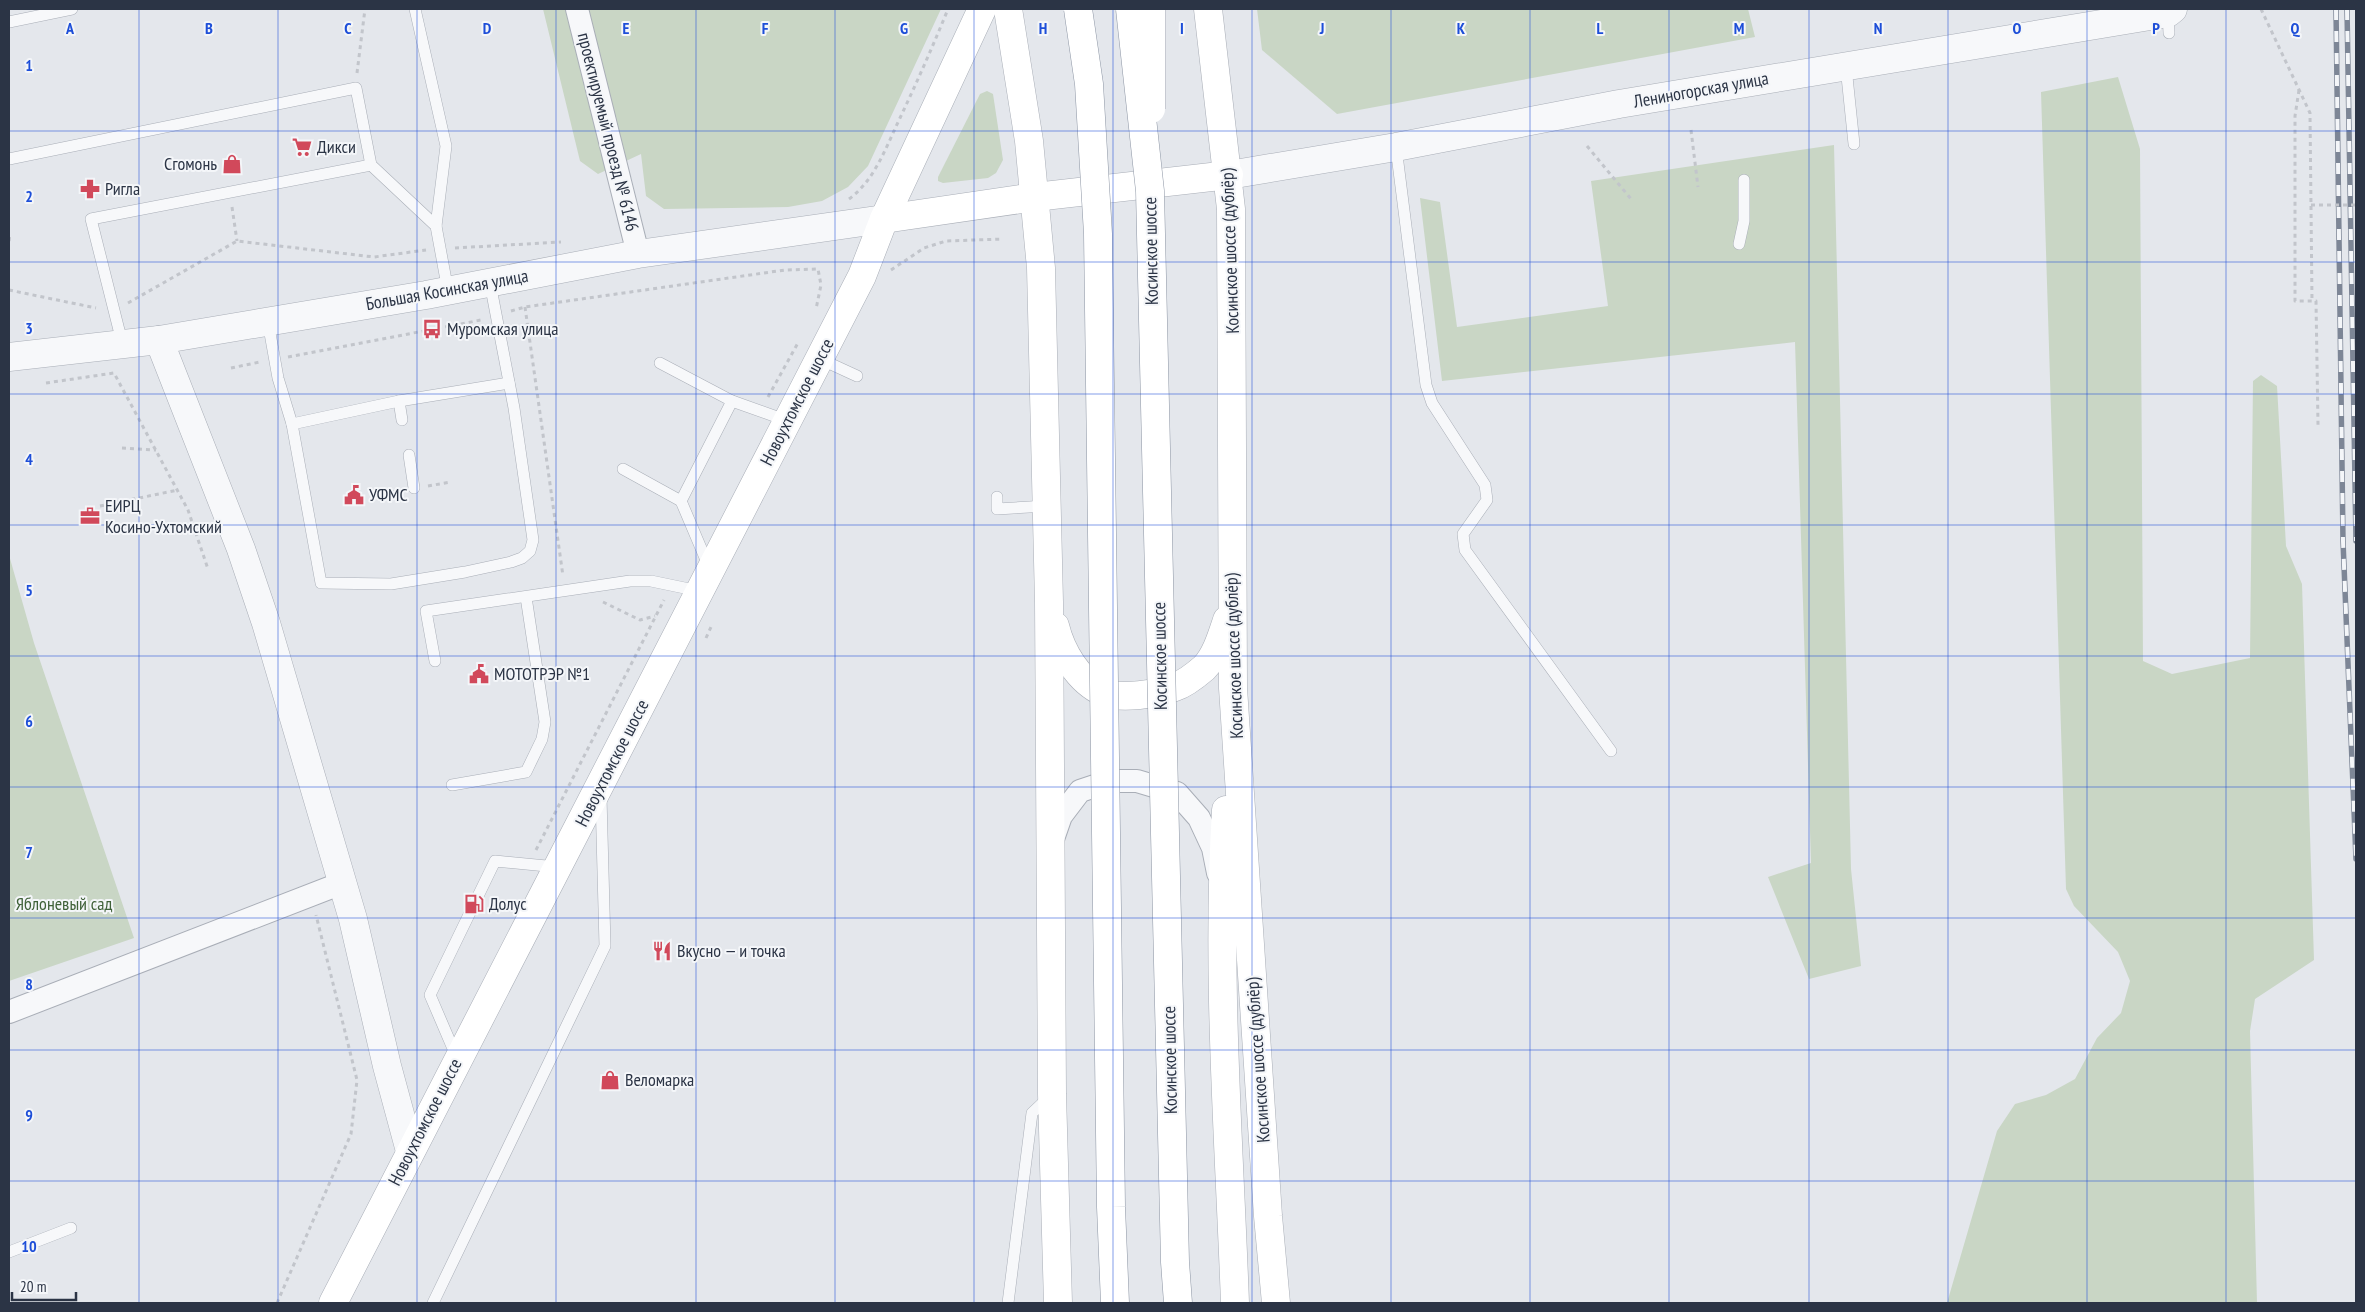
<svg xmlns="http://www.w3.org/2000/svg" width="2365" height="1312" font-family="'PT Sans Narrow',sans-serif">
<rect width="100%" height="100%" fill="#e4e7ec"/>
<!-- green -->
<g fill="#c9d6c5">
<polygon points="543,9 941,9 868,166 848,187 822,201 788,207 664,209 646,196 641,154 598,174 580,161"/>
<polygon points="1257,9 1748,9 1755,37 1337,114 1262,50"/>
<polygon points="2118,77 2140,149 2143,661 2172,674 2250,658 2253,381 2261,375 2277,386 2286,546 2302,584 2314,960 2255,999 2250,1031 2257,1303 1947,1303 1997,1131 2015,1104 2046,1095 2075,1079 2097,1038 2121,1013 2130,981 2118,952 2074,906 2066,889 2041,92"/>
<polygon points="987,91 993,94 1003,160 996,173 988,178 943,183 938,181 938,177 980,94"/>
<polygon points="1834,145 1851,869 1861,966 1809,979 1768,877 1811,863 1795,342 1442,381 1420,198 1440,202 1457,327 1608,306 1591,181"/>
<polygon points="9,555 34,643 134,938 9,981"/>
</g>
<g fill="none" stroke-linecap="round" stroke-linejoin="round">
<defs>
<g id="service">
<polyline points="415,9 446,146 436,226"/>
<polyline points="2168,13 2169,33"/>
<polyline points="9,22 72,9"/>
<polyline points="1846,67 1854,144"/>
<polyline points="1396,147 1426,385 1432,403 1485,485 1487,500 1463,534 1465,550 1611,751"/>
<polyline points="9,159 356,88 371,165 436,226 448,291"/>
<polyline points="1739,244 1744,221 1744,180"/>
<polyline points="268,322 278,378 292,424 321,583 391,584 465,572 511,562 522,558 530,551 533,540 514,408 490,283"/>
<polyline points="122,342 91,219 371,165"/>
<polyline points="820,359 857,376"/>
<polyline points="660,363 732,401 788,421"/>
<polyline points="399,401 402,420"/>
<polyline points="292,424 399,401 509,383"/>
<polyline points="409,455 414,488"/>
<polyline points="623,469 681,501 709,567"/>
<polyline points="997,497 997,509 1047,506"/>
<polyline points="681,501 732,401"/>
<polyline points="435,661 426,611 630,581 651,581 699,591"/>
<polyline points="452,785 526,772 542,739 545,722 526,597"/>
<polyline points="457,1058 430,995 495,861 557,867"/>
<polyline points="9,1252 71,1228"/>
<polyline points="433,1303 605,946 601,797"/>
<polyline points="1008,1303 1032,1113 1049,1097"/>
</g>
<g id="minor">
<polyline points="577,9 638,254"/>
<polyline points="1053,839 1061,816 1080,791 1110,781 1137,781 1177,793 1199,818 1213,848 1218,873"/>
<polyline points="9,1012 342,883"/>
</g>
<g id="tertiary">
<polyline points="1229,175 1396,147 1619,104 2168,13 2173,9"/>
<polyline points="159,340 241,549 266,623 353,919 387,1066 410,1151"/>
<polyline points="9,357 159,340 426,295 638,254 884,219"/>
</g>
<g id="secondary">
<polyline points="1008,9 1029,141 1041,268 1049,602 1052,1094 1058,1303"/>
<polyline points="1208,9 1231,209 1233,688 1268,1216 1276,1303"/>
<polyline points="884,219 1035,197 1229,175"/>
<path d="M 1055,626 C 1061,651 1078,681 1103,692 C 1119,700 1159,694 1175,687 C 1184,684 1197,674 1204,668 C 1216,656 1222,635 1227,620"/>
<path d="M 1226,810 C 1216,974 1229,1139 1235,1303"/>
<polyline points="333,1303 862,276 884,219 982,9"/>
</g>
</defs>
<!-- service casing -->
<use href="#service" stroke="#a9aeb7" stroke-width="12"/>
<!-- minor casing -->
<use href="#minor" stroke="#a9aeb7" stroke-width="24"/>
<!-- tertiary casing -->
<use href="#tertiary" stroke="#a9aeb7" stroke-width="29"/>
<!-- secondary casing -->
<use href="#secondary" stroke="#a9aeb7" stroke-width="29"/>
<!-- path -->
<g stroke="#c2c5cb" stroke-width="3" stroke-dasharray="4 4" stroke-linecap="butt">
<polyline points="2261,9 2310,113 2312,301"/>
<polyline points="357,73 365,9"/>
<polyline points="2299,90 2295,116 2295,301 2316,301 2318,425"/>
<polyline points="1691,130 1698,187"/>
<polyline points="1587,146 1631,199"/>
<path d="M 849,199 C 875,180 886,147 900,118 C 917,82 933,46 948,9"/>
<polyline points="232,207 237,241"/>
<polyline points="9,241 10,234"/>
<polyline points="455,248 561,242"/>
<polyline points="891,270 924,248 946,241 1003,239"/>
<polyline points="9,290 96,308"/>
<polyline points="128,303 237,241 374,257 426,250"/>
<polyline points="525,307 563,576"/>
<polyline points="511,311 525,307 785,270 818,269 821,285 816,309"/>
<polyline points="288,357 481,320"/>
<polyline points="231,368 260,362"/>
<polyline points="46,383 114,373 188,510 208,569"/>
<polyline points="768,397 799,341"/>
<polyline points="122,448 156,450"/>
<polyline points="428,486 451,482"/>
<polyline points="375,494 399,491"/>
<polyline points="100,506 178,490"/>
<polyline points="603,602 640,620 655,616"/>
<polyline points="706,638 711,627"/>
<polyline points="536,850 664,600"/>
<polyline points="277,1303 351,1134 357,1080 316,915"/>
</g>
<!-- service -->
<use href="#service" stroke="#f7f8fa" stroke-width="11"/>
<!-- minor -->
<use href="#minor" stroke="#f7f8fa" stroke-width="22"/>
<!-- tertiary -->
<use href="#tertiary" stroke="#f7f8fa" stroke-width="28"/>
<!-- secondary -->
<use href="#secondary" stroke="#fff" stroke-width="28"/>
<defs>
<g id="rail">
<polyline points="2336,9 2343,541 2356,859"/>
<polyline points="2347,9 2356,541"/>
</g>
</defs>
<!-- rail casing -->
<use href="#rail" stroke="#7d8696" stroke-width="5.5"/>
<!-- rail -->
<use href="#rail" stroke="#f4f6f9" stroke-width="4" stroke-dasharray="11" stroke-linecap="butt"/>
<defs>
<polyline id="secondary-bridge" points="1151,109 1151,9"/>
<g id="trunk-bridge">
<polyline points="1078,9 1089,84 1098,234 1111,1207 1115,1303"/>
<polyline points="1130,9 1150,191 1175,1262 1178,1303"/>
</g>
</defs>
<!-- secondary-bridge casing -->
<use href="#secondary-bridge" stroke="#a9aeb7" stroke-width="29" stroke-linecap="butt"/>
<!-- trunk-bridge casing -->
<use href="#trunk-bridge" stroke="#8b94a3" stroke-width="29" stroke-linecap="butt"/>
<!-- path-bridge -->
<polyline stroke="#c2c5cb" stroke-width="3" stroke-dasharray="4 4" stroke-linecap="butt" points="2311,205 2356,205"/>
<!-- secondary-bridge -->
<use href="#secondary-bridge" stroke="#fff" stroke-width="28"/>
<!-- trunk-bridge -->
<use href="#trunk-bridge" stroke="#fff" stroke-width="28"/>
</g>
<!-- grid -->
<path fill="none" stroke="#1d4ed8" stroke-width="1" stroke-opacity="0.55" d="M 139,9 L 139,1303M 278,9 L 278,1303M 417,9 L 417,1303M 556,9 L 556,1303M 696,9 L 696,1303M 835,9 L 835,1303M 974,9 L 974,1303M 1113,9 L 1113,1303M 1252,9 L 1252,1303M 1391,9 L 1391,1303M 1530,9 L 1530,1303M 1669,9 L 1669,1303M 1809,9 L 1809,1303M 1948,9 L 1948,1303M 2087,9 L 2087,1303M 2226,9 L 2226,1303M 9,131 L 2356,131M 9,262 L 2356,262M 9,394 L 2356,394M 9,525 L 2356,525M 9,656 L 2356,656M 9,787 L 2356,787M 9,918 L 2356,918M 9,1050 L 2356,1050M 9,1181 L 2356,1181"/>
<!-- icons -->
<defs>
<symbol id="supermarket-bare" viewBox="-9 -9 18 18"><path d="M-6-5.5h2.5l.6 2H6L4.5 2H-2.5L-4.4-4H-6ZM-1.5 3.2a1.3 1.3 0 1 0 .1 0ZM3 3.2a1.3 1.3 0 1 0 .1 0Z" fill="#d1495b" stroke="#f4f6f9" stroke-width="2.5" paint-order="stroke"/></symbol>
<symbol id="shop-bare" viewBox="-9 -9 18 18"><path d="M-5-2.5h2.3a2.7 3.5 0 0 1 5.4 0H5L5.5 6h-11ZM-1.5-2.5h3a1.5 2.3 0 0 0-3 0Z" fill="#d1495b" stroke="#f4f6f9" stroke-width="2.5" paint-order="stroke"/></symbol>
<symbol id="pharmacy-bare" viewBox="-9 -9 18 18"><path d="M-2-6h4v4h4v4h-4v4h-4v-4h-4v-4h4Z" fill="#d1495b" stroke="#f4f6f9" stroke-width="2.5" paint-order="stroke"/></symbol>
<symbol id="bus-bare" viewBox="-9 -9 18 18"><path d="M-5-6H5V4H4V6H2V4H-2V6H-4V4H-5ZM-3.5-4V0h7V-4ZM-3.5 1.2v1.5H-2V1.2ZM2 1.2v1.5H3.5V1.2Z" fill="#d1495b" stroke="#f4f6f9" stroke-width="2.5" paint-order="stroke"/></symbol>
<symbol id="civic-bare" viewBox="-9 -9 18 18"><path d="M-.6-6.5H3V-4.5H.6V-3L4-1V1h2V6H-6V1h2V-1L-.6-3ZM-1.2 2.5V6h2.4V2.5Z" fill="#d1495b" stroke="#f4f6f9" stroke-width="2.5" paint-order="stroke"/></symbol>
<symbol id="office-bare" viewBox="-9 -9 18 18"><path d="M-6-3h4V-5.5h4V-3h4V5H-6ZM-1-4.5V-3h2v-1.5ZM-6 0V1H6V0Z" fill="#d1495b" stroke="#f4f6f9" stroke-width="2.5" paint-order="stroke"/></symbol>
<symbol id="fuel-bare" viewBox="-9 -9 18 18"><path d="M-5.5-6h7V0h2V4h1.3V-2.5L3-4.5l.8-.8L6-3V5H2.5V1h-1V6h-7ZM-4.2-4.7v3.2H.2V-4.7Z" fill="#d1495b" stroke="#f4f6f9" stroke-width="2.5" paint-order="stroke"/></symbol>
<symbol id="restaurant-bare" viewBox="-9 -9 18 18"><path d="M-5-6h1v4h1v-4h1v4h1v-4h1v5L-1.5 .5V6h-2V.5L-5-1ZM5-6V6H3V1.5H1.5Q1.5-4 5-6Z" fill="#d1495b" stroke="#f4f6f9" stroke-width="2.5" paint-order="stroke"/></symbol>
</defs>
<g fill-rule="evenodd">
<use href="#supermarket-bare" x="288" y="133" width="28" height="28"/>
<use href="#shop-bare" x="218" y="150" width="28" height="28"/>
<use href="#pharmacy-bare" x="76" y="175" width="28" height="28"/>
<use href="#bus-bare" x="418" y="315" width="28" height="28"/>
<use href="#civic-bare" x="340" y="481" width="28" height="28"/>
<use href="#office-bare" x="76" y="502" width="28" height="28"/>
<use href="#civic-bare" x="465" y="660" width="28" height="28"/>
<use href="#fuel-bare" x="460" y="890" width="28" height="28"/>
<use href="#restaurant-bare" x="648" y="937" width="28" height="28"/>
<use href="#shop-bare" x="596" y="1066" width="28" height="28"/>
</g>
<g text-anchor="middle" stroke-width="4" stroke-linejoin="round" paint-order="stroke">
<!-- street labels -->
<g font-size="18" fill="#2b3445" stroke="#f4f6f9">
<text transform="translate(1701 90) rotate(-10)" y="6">Лениногорская улица</text>
<text transform="translate(608 132) rotate(76)" y="6">проектируемый проезд № 6146</text>
<text transform="translate(1151 251) rotate(-91)" y="6">Косинское шоссе</text>
<text transform="translate(1230 251) rotate(-92)" y="6">Косинское шоссе (дублёр)</text>
<text transform="translate(447 290) rotate(-10)" y="6">Большая Косинская улица</text>
<text transform="translate(797 402) rotate(-63)" y="6">Новоухтомское шоссе</text>
<text transform="translate(1160 656) rotate(-91)" y="6">Косинское шоссе</text>
<text transform="translate(1234 656) rotate(-92)" y="6">Косинское шоссе (дублёр)</text>
<text transform="translate(612 763) rotate(-63)" y="6">Новоухтомское шоссе</text>
<text transform="translate(1170 1060) rotate(-91)" y="6">Косинское шоссе</text>
<text transform="translate(1258 1060) rotate(-94)" y="6">Косинское шоссе (дублёр)</text>
<text transform="translate(425 1122) rotate(-63)" y="6">Новоухтомское шоссе</text>
</g>
<!-- poi labels -->
<g font-size="18" fill="#2b3445" stroke="#f4f6f9" text-anchor="start">
<text x="317" y="153">Дикси</text>
<text x="217" y="170" text-anchor="end">Сгомонь</text>
<text x="105" y="195">Ригла</text>
<text x="447" y="335">Муромская улица</text>
<text x="369" y="501">УФМС</text>
<text x="105" y="512">ЕИРЦ<tspan x="105" dy="21">Косино-Ухтомский</tspan></text>
<text x="494" y="680">МОТОТРЭР №1</text>
<text x="489" y="910">Долус</text>
<text x="677" y="957">Вкусно — и точка</text>
<text x="625" y="1086">Веломарка</text>
</g>
<!-- park labels -->
<g font-size="18" fill="#3f6138" stroke="#f4f6f9">
<text x="64" y="910">Яблоневый сад</text>
</g>
</g>
<g font-size="16" text-anchor="middle" font-weight="bold" fill="#1d4ed8" stroke="#f4f6f9" stroke-width="4" stroke-linejoin="round" paint-order="stroke">
<text x="70" y="34">A</text>
<text x="209" y="34">B</text>
<text x="348" y="34">C</text>
<text x="487" y="34">D</text>
<text x="626" y="34">E</text>
<text x="765" y="34">F</text>
<text x="904" y="34">G</text>
<text x="1043" y="34">H</text>
<text x="1182" y="34">I</text>
<text x="1322" y="34">J</text>
<text x="1461" y="34">K</text>
<text x="1600" y="34">L</text>
<text x="1739" y="34">M</text>
<text x="1878" y="34">N</text>
<text x="2017" y="34">O</text>
<text x="2156" y="34">P</text>
<text x="2295" y="34">Q</text>
<text x="29" y="71">1</text>
<text x="29" y="202">2</text>
<text x="29" y="334">3</text>
<text x="29" y="465">4</text>
<text x="29" y="596">5</text>
<text x="29" y="727">6</text>
<text x="29" y="858">7</text>
<text x="29" y="990">8</text>
<text x="29" y="1121">9</text>
<text x="29" y="1252">10</text>
</g>
<!-- border -->
<rect width="2365" height="1312" fill="none" stroke="#2b3445" stroke-width="20"/>
<!-- scale -->
<path d="M12 1292v8h64v-8" fill="none" stroke="#2b3445" stroke-width="2.5"/>
<text x="20" y="1292" font-size="15" fill="#2b3445" stroke="#f4f6f9" stroke-width="4" paint-order="stroke">20 m</text>
</svg>
